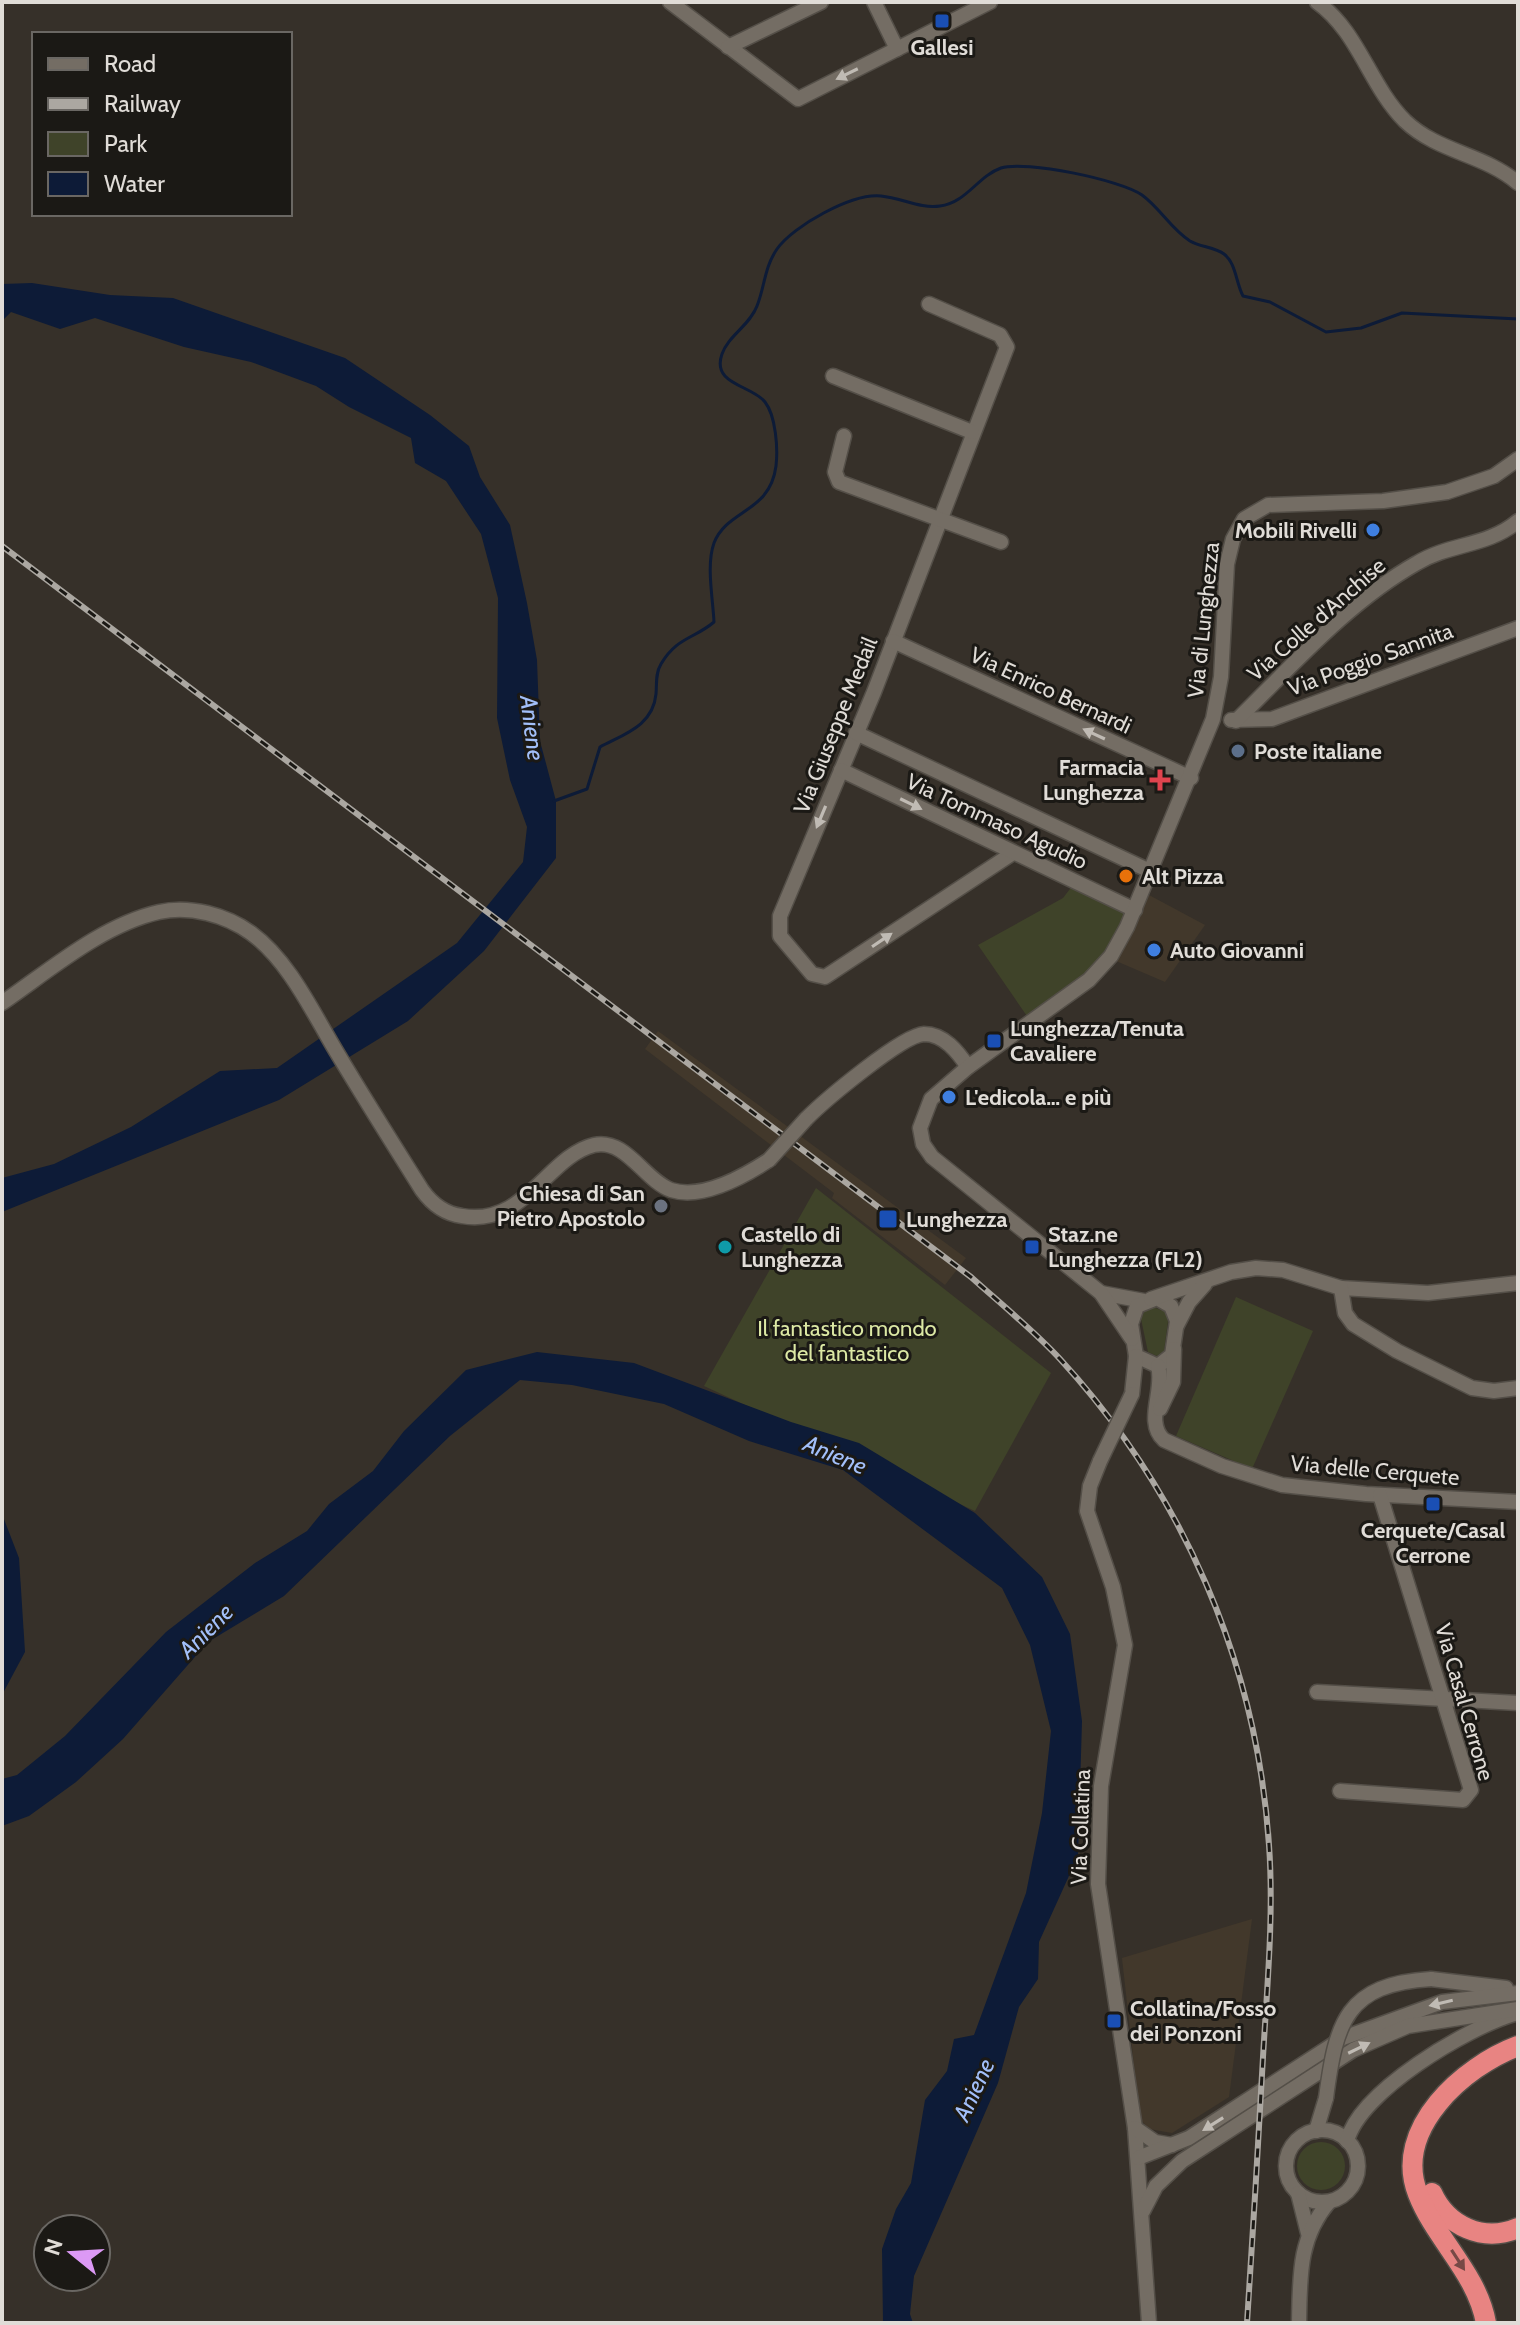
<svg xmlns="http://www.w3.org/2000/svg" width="1520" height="2325" font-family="Cabin,sans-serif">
<rect width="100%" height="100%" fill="#363029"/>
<!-- built -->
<g fill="#42382b">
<polygon points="1149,895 1205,925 1165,982 1116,961"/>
<polygon points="658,1031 966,1258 945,1285 832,1198 834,1193 645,1049"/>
<polygon points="1252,1919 1229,2097 1172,2133 1149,2129 1140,2119 1122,1958"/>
</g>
<!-- green -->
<g fill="#3f4329">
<path d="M 1073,885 L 1130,912 C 1102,970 1079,983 1029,1019 L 978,945 L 1063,898 Z"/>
<polygon points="816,1188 1051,1373 975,1511 704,1386"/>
<polygon points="1236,1297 1313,1331 1252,1469 1176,1436"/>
<polygon points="1153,1307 1166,1312 1168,1321 1164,1351 1157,1356 1148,1352 1141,1319 1144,1312"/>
<circle cx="1321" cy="2166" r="24"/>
</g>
<!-- water -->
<g fill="#0d1b37">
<polygon points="32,283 110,295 173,298 345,358 430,415 469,446 480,477 510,525 527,603 537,660 540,741 556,801 556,858 484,951 408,1021 279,1100 2,1212 2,1178 54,1164 131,1127 220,1071 277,1068 457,943 523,862 527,827 510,780 497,718 498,598 481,534 446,481 415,463 411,438 349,407 316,386 251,362 184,347 95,318 60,329 11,312 2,321 2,284"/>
<polygon points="537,1352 634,1363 791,1422 859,1443 975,1513 1042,1577 1070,1634 1082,1721 1078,1856 1039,1942 1038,1979 1019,2007 998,2083 914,2276 910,2314 913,2323 883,2323 882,2249 896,2209 911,2183 925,2100 947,2071 954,2039 974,2035 1026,1893 1042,1813 1051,1731 1030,1645 1002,1588 843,1470 749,1441 664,1404 572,1385 520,1380 450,1436 284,1596 208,1642 123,1739 76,1782 29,1816 2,1826 2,1779 17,1775 65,1736 166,1632 255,1563 307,1531 329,1504 373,1471 404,1431 466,1370"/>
<polygon points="2,1514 19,1558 25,1652 2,1695"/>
</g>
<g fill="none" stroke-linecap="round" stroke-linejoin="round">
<!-- stream -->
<path stroke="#0d1b37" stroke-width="3" d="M 554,801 L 587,789 L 600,747 C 624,734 653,726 656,694 C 657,684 655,674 661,664 C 677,637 694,639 714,622 C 713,599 706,565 714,543 C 727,509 770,513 776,466 C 778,449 776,416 765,402 C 752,385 711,385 722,354 C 728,336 750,325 757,306 C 765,286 764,268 777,249 C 793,226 852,193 881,196 C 902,198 920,209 940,206 C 966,203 978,176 1001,168 C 1025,160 1121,180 1142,195 C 1160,208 1171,229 1190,241 C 1200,247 1215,247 1224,254 C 1236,263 1236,283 1243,296 L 1270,302 L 1326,332 L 1361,328 L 1402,313 L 1518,319"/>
<defs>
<g id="minor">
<polyline points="670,2 798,99 990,2"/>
<polyline points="874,2 897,49"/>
<path d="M 1317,2 C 1359,32 1369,85 1405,121 C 1439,153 1482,153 1518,183"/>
<polyline points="728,47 821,2"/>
<polyline points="929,304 1000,335 1007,347 874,692 780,916 780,936 812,974 825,977 1013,853"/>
<polyline points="833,376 972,432"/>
<polyline points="844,436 835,472 839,482 1001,542"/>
<polyline points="893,641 1191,778"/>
<polyline points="1231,720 1272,719 1518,628"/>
<path d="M 1236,721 C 1292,666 1348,602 1417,563 C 1450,543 1487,547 1518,521"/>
<polyline points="856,733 1152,872"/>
<polyline points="841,770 1135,910"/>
<path d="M 2,1003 C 50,970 102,925 159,912 C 190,905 226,915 251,933 C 289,961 312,1011 336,1051 C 364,1098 393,1144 422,1190 C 432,1204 446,1214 462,1216 C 525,1227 548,1156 594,1145 C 626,1138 644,1180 671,1190 C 702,1200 743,1177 769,1160"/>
<path d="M 806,1119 C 824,1101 902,1035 924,1034 C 944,1034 958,1052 968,1067"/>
<polyline points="1341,1288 1428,1293 1518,1283"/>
<polyline points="1101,1293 1144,1301"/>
<polygon points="1157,1298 1171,1306 1177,1321 1172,1355 1158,1366 1136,1356 1131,1324 1137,1306"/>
<polyline points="1151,1299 1231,1272 1256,1268 1283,1270 1341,1288 1345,1313 1353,1324 1397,1351 1472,1388 1494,1391 1518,1388"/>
<polyline points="1177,1325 1189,1302 1205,1284"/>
<polyline points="1132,1339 1101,1293 932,1157 923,1144 920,1128 931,1099 968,1067 1089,980 1111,956 1127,927 1213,719 1221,677 1227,564 1233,539 1244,519 1268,505 1383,501 1447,492 1494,476 1518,459"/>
<path d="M 1158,1366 C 1165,1390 1144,1422 1164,1440 L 1222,1466 L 1282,1485 L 1366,1494 L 1518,1502"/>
<polyline points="1132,1394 1136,1356"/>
<polyline points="1160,1409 1173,1382 1174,1349"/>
<polyline points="1100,1461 1090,1486 1087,1511 1113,1587 1125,1645 1101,1786 1098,1884 1135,2128 1149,2323"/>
<polyline points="1317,1692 1518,1703"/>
<polyline points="1340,1791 1463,1800 1471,1790 1380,1495"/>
<polyline points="1431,1979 1506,1988"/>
<polyline points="1135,2128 1155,2142 1172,2145"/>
<circle cx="1322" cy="2166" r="36"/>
<polyline points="1316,2131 1326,2098"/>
<path d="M 1347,2141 C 1360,2091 1467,2028 1514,2014"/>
<polyline points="1138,2158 1189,2138 1343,2038 1442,2002 1518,1993"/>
<polyline points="1298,2193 1308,2233"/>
<polyline points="1143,2211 1156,2186 1182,2161 1353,2050 1408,2026 1518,2009"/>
<path d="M 1299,2323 C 1300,2278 1298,2238 1329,2202"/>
</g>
<g id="highway">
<path d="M 1432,2193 C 1447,2226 1483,2243 1518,2228"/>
<path d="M 1486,2323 C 1477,2273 1436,2240 1418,2194 C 1392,2129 1464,2066 1518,2046"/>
</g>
</defs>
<!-- minor casing -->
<use href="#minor" stroke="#544f48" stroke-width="17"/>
<!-- highway casing -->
<use href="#highway" stroke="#544f48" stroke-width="23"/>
<!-- minor -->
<use href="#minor" stroke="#746d64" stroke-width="14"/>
<!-- highway -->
<use href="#highway" stroke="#e88482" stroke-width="20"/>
<defs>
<path id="rail" d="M 2,546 L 971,1277 C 1001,1304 1033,1330 1060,1359 C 1183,1493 1257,1663 1269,1845 C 1274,1915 1267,1987 1263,2057 C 1258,2146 1253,2234 1247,2323"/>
</defs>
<!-- rail casing -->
<use href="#rail" stroke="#aba7a1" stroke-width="6"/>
<!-- rail -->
<use href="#rail" stroke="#1b1915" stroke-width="3" stroke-dasharray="9" stroke-linecap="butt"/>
<defs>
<g id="minor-bridge">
<polyline points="769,1160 806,1119"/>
<polyline points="1100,1461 1132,1394"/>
<path d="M 1326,2098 C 1336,2022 1346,1984 1431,1979"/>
</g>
</defs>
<!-- minor-bridge casing -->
<use href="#minor-bridge" stroke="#544f48" stroke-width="17" stroke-linecap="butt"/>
<!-- minor-bridge -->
<use href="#minor-bridge" stroke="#746d64" stroke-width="14"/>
</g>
<!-- one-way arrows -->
<defs><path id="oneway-solid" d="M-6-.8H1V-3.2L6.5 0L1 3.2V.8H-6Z" transform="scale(2)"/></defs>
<g fill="#c0bbb4">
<use href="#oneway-solid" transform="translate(847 74) rotate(154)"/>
<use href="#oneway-solid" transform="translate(1094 734) rotate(-155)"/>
<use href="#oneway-solid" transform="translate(911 804) rotate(26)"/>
<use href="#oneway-solid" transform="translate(821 817) rotate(113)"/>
<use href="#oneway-solid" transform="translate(882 940) rotate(-34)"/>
<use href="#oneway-solid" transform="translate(1441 2003) rotate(167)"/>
<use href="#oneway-solid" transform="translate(1359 2048) rotate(-26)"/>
<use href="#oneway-solid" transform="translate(1213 2124) rotate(148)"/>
</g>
<use fill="#774946" href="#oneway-solid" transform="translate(1458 2260) rotate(57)"/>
<!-- markers -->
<g fill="#1a4fb4" stroke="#1b1915" stroke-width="3">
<rect x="934" y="13" width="16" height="16" rx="4"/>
<rect x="986" y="1033" width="16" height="16" rx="4"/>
<rect x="878" y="1209" width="20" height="20" rx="4"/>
<rect x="1024" y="1239" width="16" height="16" rx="4"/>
<rect x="1425" y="1496" width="16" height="16" rx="4"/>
<rect x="1106" y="2013" width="16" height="16" rx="4"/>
</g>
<g fill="#3f7fe0" stroke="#1b1915" stroke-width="3">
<circle cx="1373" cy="530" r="8"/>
<circle cx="1154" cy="950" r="8"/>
<circle cx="949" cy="1097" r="8"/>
</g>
<circle fill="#5c6f8a" stroke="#1b1915" stroke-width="3" cx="1238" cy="751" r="8"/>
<path fill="#e0444e" stroke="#1b1915" stroke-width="3" d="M1156 768h8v8h8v8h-8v8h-8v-8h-8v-8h8z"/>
<circle fill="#e8710a" stroke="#1b1915" stroke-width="3" cx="1126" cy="876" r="8"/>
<circle fill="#6b7280" stroke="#1b1915" stroke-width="3" cx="661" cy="1206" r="8"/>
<circle fill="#0f9aa8" stroke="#1b1915" stroke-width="3" cx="725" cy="1247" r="8"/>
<g text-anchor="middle" stroke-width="6" stroke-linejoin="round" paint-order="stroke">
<!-- poi labels -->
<g font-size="22" font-weight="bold" fill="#e0dcd7" stroke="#1b1915" text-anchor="start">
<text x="942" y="55" text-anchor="middle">Gallesi</text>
<text x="1357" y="538" text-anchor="end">Mobili Rivelli</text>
<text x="1254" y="759">Poste italiane</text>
<text x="1144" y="775" text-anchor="end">Farmacia<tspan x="1144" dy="25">Lunghezza</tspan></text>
<text x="1142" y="884">Alt Pizza</text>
<text x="1170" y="958">Auto Giovanni</text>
<text x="1010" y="1036">Lunghezza/Tenuta<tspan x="1010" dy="25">Cavaliere</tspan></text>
<text x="965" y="1105">L'edicola… e più</text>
<text x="645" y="1201" text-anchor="end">Chiesa di San<tspan x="645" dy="25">Pietro Apostolo</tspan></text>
<text x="906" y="1227">Lunghezza</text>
<text x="741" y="1242">Castello di<tspan x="741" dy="25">Lunghezza</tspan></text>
<text x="1048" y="1242">Staz.ne<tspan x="1048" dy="25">Lunghezza (FL2)</tspan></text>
<text x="1433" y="1538" text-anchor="middle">Cerquete/Casal<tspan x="1433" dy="25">Cerrone</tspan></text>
<text x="1130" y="2016">Collatina/Fosso<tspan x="1130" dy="25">dei Ponzoni</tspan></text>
</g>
<!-- street labels -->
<g font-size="22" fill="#e0dcd7" stroke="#1b1915">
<text transform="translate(1316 619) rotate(-41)" y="8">Via Colle d'Anchise</text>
<text transform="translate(1203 620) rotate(-84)" y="8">Via di Lunghezza</text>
<text transform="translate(1370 659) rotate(-20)" y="8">Via Poggio Sannita</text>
<text transform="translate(1051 690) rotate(25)" y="8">Via Enrico Bernardi</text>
<text transform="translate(835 725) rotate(-68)" y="8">Via Giuseppe Medail</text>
<text transform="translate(997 821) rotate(25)" y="8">Via Tommaso Agudio</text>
<text transform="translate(1375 1470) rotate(5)" y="8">Via delle Cerquete</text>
<text transform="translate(1465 1702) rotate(74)" y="8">Via Casal Cerrone</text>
<text transform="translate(1080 1827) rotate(-88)" y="8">Via Collatina</text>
</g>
<!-- park labels -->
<g font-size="22" fill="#dce8a4" stroke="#1b1915">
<text x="847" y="1336">Il fantastico mondo<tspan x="847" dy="25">del fantastico</tspan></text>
</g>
<!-- water labels -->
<g font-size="24" font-style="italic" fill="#a2bff9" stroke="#1b1915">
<text transform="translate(532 728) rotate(83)" y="8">Aniene</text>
<text transform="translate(835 1455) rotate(23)" y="8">Aniene</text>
<text transform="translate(206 1631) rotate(-45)" y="8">Aniene</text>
<text transform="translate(974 2090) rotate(-65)" y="8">Aniene</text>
</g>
</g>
<!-- border -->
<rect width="1520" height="2325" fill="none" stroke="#e0dcd7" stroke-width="8"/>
<!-- legend -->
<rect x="32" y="32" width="260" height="184" fill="#1b1915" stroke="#6a6763" stroke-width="2"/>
<rect x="48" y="58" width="40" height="12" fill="#746d64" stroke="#6a6763" stroke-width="2"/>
<text x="104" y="72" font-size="24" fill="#e0dcd7">Road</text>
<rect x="48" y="98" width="40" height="12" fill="#aba7a1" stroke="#6a6763" stroke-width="2"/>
<text x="104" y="112" font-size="24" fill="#e0dcd7">Railway</text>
<rect x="48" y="132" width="40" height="24" fill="#3f4329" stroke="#6a6763" stroke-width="2"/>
<text x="104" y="152" font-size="24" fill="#e0dcd7">Park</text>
<rect x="48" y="172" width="40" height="24" fill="#0d1b37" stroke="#6a6763" stroke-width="2"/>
<text x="104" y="192" font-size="24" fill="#e0dcd7">Water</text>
<!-- north arrow -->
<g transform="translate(72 2253) rotate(288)"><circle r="38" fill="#1b1915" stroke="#6a6763" stroke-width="2"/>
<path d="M0-6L14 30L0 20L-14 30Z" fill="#dc99f5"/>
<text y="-12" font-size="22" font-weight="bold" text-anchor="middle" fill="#e0dcd7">N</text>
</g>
</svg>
